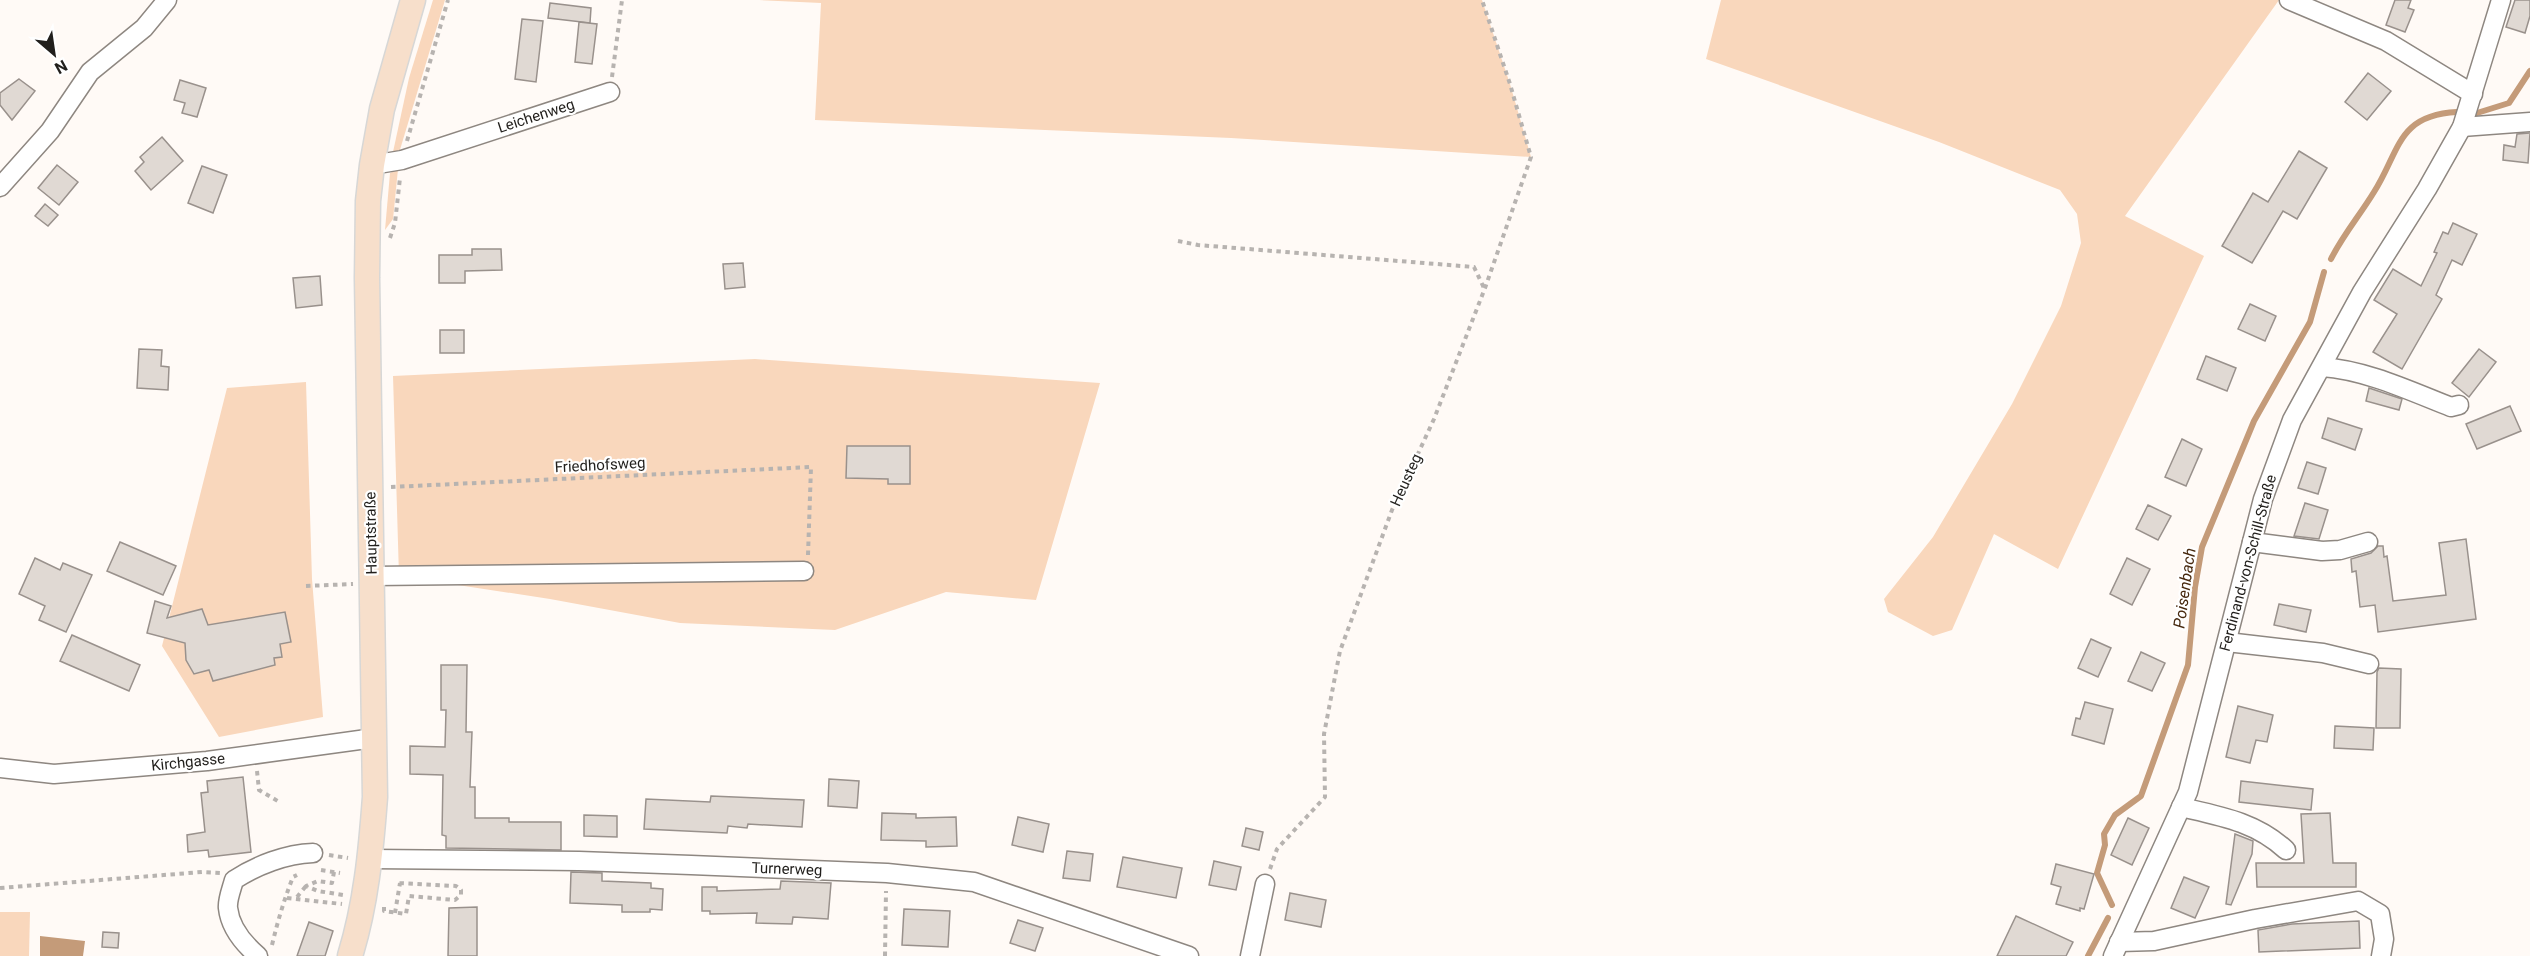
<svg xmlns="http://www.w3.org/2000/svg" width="2530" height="956" font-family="Roboto,sans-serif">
<rect width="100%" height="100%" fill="#fffaf6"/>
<!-- green -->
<g fill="#f9d7bc">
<polygon points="433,0 445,0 399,153 393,152 409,78"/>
<polygon points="759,0 1482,0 1510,84 1531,157 1231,138 815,120 821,3"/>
<polygon points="1721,0 2279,0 2125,216 2204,256 2058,569 1994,534 1952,630 1933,636 1888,612 1884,599 1933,537 2012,404 2061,306 2081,243 2077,214 2060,190 1939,142 1706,59"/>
<polygon points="398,169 393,219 385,230 390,173"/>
<polygon points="755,359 1100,383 1036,600 946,592 835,630 680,623 550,599 399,576 393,376"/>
<polygon points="306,382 312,579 323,717 219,737 162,646 227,388"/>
<polygon points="0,912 30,912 29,956 0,956"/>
</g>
<!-- water -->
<polygon fill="#c49b79" points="40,936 85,941 83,956 40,956"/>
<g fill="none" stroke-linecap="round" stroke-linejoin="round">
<!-- stream -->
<g stroke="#c49b79" stroke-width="6">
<polyline points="2477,113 2509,103 2530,71"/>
<path d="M 2331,259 C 2343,235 2360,215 2374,192 C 2400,151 2397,115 2457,112"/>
<polyline points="2112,905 2097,873 2105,845 2104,834 2115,815 2141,796 2188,665 2195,587 2202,547 2254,421 2310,322 2324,272"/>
<polyline points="2088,956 2108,918"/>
</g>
</g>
<!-- building -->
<g fill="#e0d9d3" stroke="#99918c" stroke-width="1.5">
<polygon points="2395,0 2411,0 2408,8 2414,10 2405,32 2386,25"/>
<polygon points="2515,0 2530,0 2530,16 2525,33 2506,27"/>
<polygon points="550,3 591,8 590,23 548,18"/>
<polygon points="522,19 543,21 536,82 515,79"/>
<polygon points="579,22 597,24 592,64 575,62"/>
<polygon points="2368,73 2391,91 2367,120 2345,102"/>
<polygon points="19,79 35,91 12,120 0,105 0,93"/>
<polygon points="180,80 206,88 197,117 182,113 185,103 174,100"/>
<polygon points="2530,133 2528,163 2503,160 2504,145 2515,147 2517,134"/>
<polygon points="162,137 183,161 151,190 135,171 144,162 140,157"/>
<polygon points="2299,151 2327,168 2297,219 2283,211 2252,263 2222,246 2253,193 2268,202"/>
<polygon points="57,165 78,182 59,205 38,188"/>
<polygon points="202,166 227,175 213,213 188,203"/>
<polygon points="45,204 58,215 48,226 35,216"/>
<polygon points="2453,223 2477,234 2462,265 2452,260 2436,295 2442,299 2402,369 2373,352 2397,314 2374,300 2393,269 2421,286 2437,253 2434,252 2443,232 2448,234"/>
<polygon points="472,249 501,249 502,270 465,271 465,283 439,283 439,255 472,255"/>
<polygon points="743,263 745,287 725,289 723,264"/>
<polygon points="320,276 322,305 296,308 293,278"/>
<polygon points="2250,304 2276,316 2265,341 2238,329"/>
<rect x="440" y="330" width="24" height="23"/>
<polygon points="139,349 162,350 161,366 169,367 168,390 137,388"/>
<polygon points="2479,349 2496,362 2469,397 2452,383"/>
<polygon points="2206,356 2236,368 2227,391 2197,379"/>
<polygon points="2369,388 2402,399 2399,410 2366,401"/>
<polygon points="2510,406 2521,431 2477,449 2466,424"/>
<polygon points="2328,418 2362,429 2355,450 2322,438"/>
<polygon points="2182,439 2202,449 2186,486 2165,477"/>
<polygon points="847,446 910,446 910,484 888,484 888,479 846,478"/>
<polygon points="2307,462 2326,468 2318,494 2298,488"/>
<polygon points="2305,503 2328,510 2319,539 2294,536"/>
<polygon points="2148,505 2171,516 2158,540 2136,529"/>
<polygon points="2466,539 2476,619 2378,632 2375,605 2360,607 2356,571 2352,572 2351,559 2371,553 2378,546 2383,546 2384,557 2387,556 2393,601 2446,595 2439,543"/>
<polygon points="120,542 176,566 163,595 107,571"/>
<polygon points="35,558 60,570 63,563 92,575 66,632 39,620 45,606 19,594"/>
<polygon points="2127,558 2150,569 2132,605 2110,594"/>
<polygon points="155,601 171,606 167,618 202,609 208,625 285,612 291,642 280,644 282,657 274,658 275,665 213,681 209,670 194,674 186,660 185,643 147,633"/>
<polygon points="2279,604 2311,610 2306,632 2274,625"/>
<polygon points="72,635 140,665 129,691 60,661"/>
<polygon points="2091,639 2111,648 2098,677 2078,668"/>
<polygon points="2141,652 2165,663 2152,691 2128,681"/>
<polygon points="441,665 467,665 466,732 472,732 470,787 475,787 475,818 509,818 509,822 561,822 561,850 446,848 446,836 442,835 443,775 410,774 410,746 445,747 446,710 441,710"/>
<polygon points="2379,668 2401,669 2400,728 2376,728 2377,672"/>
<polygon points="2085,702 2113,709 2104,744 2072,735 2076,718 2080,719"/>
<polygon points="2238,706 2273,715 2267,742 2256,740 2250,763 2226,757"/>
<polygon points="2335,726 2374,728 2373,750 2334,748"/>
<polygon points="243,777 251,852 209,857 208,850 188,852 187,835 205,832 201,793 208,792 207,781"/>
<polygon points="829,779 859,781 857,808 828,806"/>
<polygon points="2241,781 2313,789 2311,810 2239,802"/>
<polygon points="711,796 804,800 802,827 748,824 747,828 728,826 727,833 644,829 646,799 710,802"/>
<polygon points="882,813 916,814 916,818 956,817 957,846 926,847 926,841 881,840"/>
<polygon points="2330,813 2333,863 2356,863 2356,887 2257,887 2256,863 2304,863 2301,814"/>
<polygon points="584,815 617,816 617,837 584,836"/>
<polygon points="1018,817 1049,824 1043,852 1012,845"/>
<polygon points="2128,818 2149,828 2132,865 2111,855"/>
<polygon points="1246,828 1263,832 1259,850 1242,846"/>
<polygon points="2235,834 2253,841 2252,854 2231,905 2226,904"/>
<polygon points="1067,851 1093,854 1090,881 1063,878"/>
<polygon points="1123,857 1182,868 1176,898 1117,887"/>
<polygon points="1214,861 1241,867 1236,890 1209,885"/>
<polygon points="2056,864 2094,874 2084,909 2080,908 2080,911 2056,904 2061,887 2051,884"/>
<polygon points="571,872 602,873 602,881 651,883 651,888 663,889 662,910 650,909 650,912 622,912 622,905 570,903"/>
<polygon points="2184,877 2209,887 2195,918 2171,908"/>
<polygon points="781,881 831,883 828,919 793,917 792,924 756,923 757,913 710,914 710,911 702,911 702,887 717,887 717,891 780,889"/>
<polygon points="1290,893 1326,900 1321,927 1285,920"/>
<polygon points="477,907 477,956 448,956 449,908"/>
<polygon points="904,909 950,911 948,947 902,945"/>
<polygon points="2016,916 2073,942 2066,956 1997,956"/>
<polygon points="1018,920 1043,928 1035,951 1010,943"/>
<polygon points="2359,921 2360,948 2259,952 2258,930 2292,924"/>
<polygon points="309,922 333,931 325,956 297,956"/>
<polygon points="103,932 119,933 118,948 102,947"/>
</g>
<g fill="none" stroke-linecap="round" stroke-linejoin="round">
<defs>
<g id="minor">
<polyline points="2289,0 2386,41 2473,94"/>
<polyline points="2462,127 2530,122"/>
<polyline points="372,165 402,160 610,92"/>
<polyline points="0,187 50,131 90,72 144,28 167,0"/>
<path d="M 2322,367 C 2366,370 2410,391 2451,407 L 2459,405"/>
<polyline points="2252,542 2322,551 2340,550 2368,542"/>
<polyline points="372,576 804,571"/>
<polyline points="2227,642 2323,653 2369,664"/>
<polyline points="0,768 54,774 207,761 374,738"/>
<path d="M 2181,807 C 2220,816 2256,822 2286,850"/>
<polyline points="371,859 579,861 691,865 887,873 974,882 1189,956"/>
<polyline points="2119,942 2154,941 2255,919 2358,901 2380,914 2384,939 2381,956"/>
<path d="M 258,956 C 244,944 230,927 228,908 C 227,900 232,888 234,880 C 257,865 286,854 313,853"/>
<polyline points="1250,956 1265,884"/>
<polyline points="2113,956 2188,792 2263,499 2292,420 2362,292 2427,189 2462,127 2501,0"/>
</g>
<path id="major" d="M 350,956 C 366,904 371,851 375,797 L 367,278 L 368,201 L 372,165 L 382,109 L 413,0"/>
</defs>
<!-- minor casing -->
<use href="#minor" stroke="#8e8781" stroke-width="21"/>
<!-- major casing -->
<use href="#major" stroke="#d7d7d6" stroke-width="27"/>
<!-- path -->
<g stroke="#b7b3b0" stroke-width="4" stroke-dasharray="4.5 4.5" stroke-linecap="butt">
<polyline points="612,77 622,0"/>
<polyline points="407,141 448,0"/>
<polyline points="390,238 395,223 400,178"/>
<polyline points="1178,241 1198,245 1474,267 1484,288"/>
<polyline points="391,487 811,467 808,555"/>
<polyline points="306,586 353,584"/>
<polyline points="257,771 259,790 281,803"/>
<polyline points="329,855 348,858"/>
<polyline points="1270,869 1277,849 1325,797 1324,734 1340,651 1392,510 1434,419 1485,288 1531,157 1510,84 1482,0"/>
<polyline points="321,870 340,873"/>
<polyline points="334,872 332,883 318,881 306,886 318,891 343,895"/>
<polyline points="0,888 202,872 220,873"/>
<polyline points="297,897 306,886"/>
<polyline points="287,898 342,904"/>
<polyline points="384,907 384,911 406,914 409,896 455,900 461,895 461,890 456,886 397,883"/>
<polyline points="395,913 400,883"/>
<path d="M 272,945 C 278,920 284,900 293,877 L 297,875"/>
<polyline points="885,956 886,891"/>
</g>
<!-- minor -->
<use href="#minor" stroke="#fff" stroke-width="18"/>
<!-- major -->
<use href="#major" stroke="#f7dfcb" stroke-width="24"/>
</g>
<g text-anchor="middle" stroke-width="4.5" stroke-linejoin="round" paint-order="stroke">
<!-- street labels -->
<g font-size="15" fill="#211f1c" stroke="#fff">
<text transform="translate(536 116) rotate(-18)" y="5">Leichenweg</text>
<text transform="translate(600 465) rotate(-3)" y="5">Friedhofsweg</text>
<text transform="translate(1406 480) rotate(-66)" y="5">Heusteg</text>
<text transform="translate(371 533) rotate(-91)" y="5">Hauptstraße</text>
<text transform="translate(2248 563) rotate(-75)" y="5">Ferdinand-von-Schill-Straße</text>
<text transform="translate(188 762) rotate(-6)" y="5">Kirchgasse</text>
<text transform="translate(787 869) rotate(2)" y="5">Turnerweg</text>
</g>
<!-- water labels -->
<g font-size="16" font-style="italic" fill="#47290f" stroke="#fff">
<text transform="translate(2184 588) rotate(-82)" y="6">Poisenbach</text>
</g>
</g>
<!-- north arrow -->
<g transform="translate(54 54) rotate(151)" stroke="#ffffff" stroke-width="4.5" paint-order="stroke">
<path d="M0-4.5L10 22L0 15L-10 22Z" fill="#211f1c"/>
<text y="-9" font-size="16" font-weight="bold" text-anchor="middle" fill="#211f1c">N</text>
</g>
</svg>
